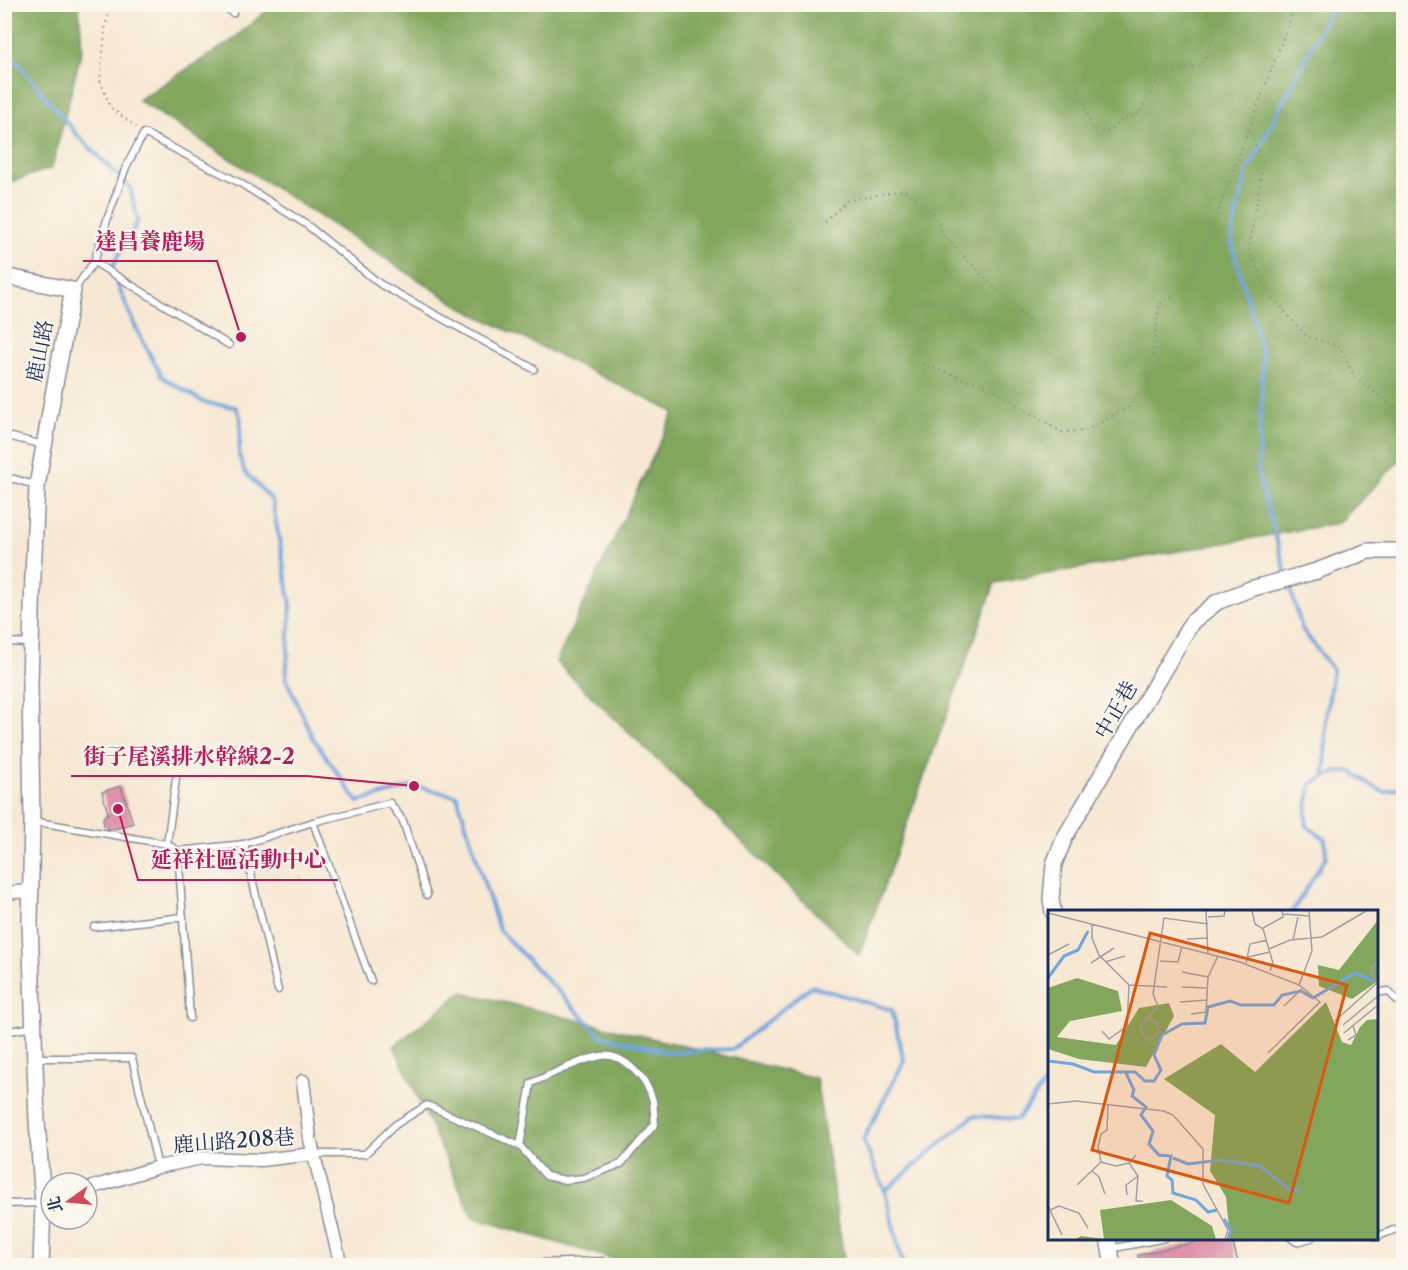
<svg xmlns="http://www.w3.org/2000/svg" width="1408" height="1270" font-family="'Libre Caslon Text','Noto Serif TC',serif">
<rect width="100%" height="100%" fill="#fbf7ec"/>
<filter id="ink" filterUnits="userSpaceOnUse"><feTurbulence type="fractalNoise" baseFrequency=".0167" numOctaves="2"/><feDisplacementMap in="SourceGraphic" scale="12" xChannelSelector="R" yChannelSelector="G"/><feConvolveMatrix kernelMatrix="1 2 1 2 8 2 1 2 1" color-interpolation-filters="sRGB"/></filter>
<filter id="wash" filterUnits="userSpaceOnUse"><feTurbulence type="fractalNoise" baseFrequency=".008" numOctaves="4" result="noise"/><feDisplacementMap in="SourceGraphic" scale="24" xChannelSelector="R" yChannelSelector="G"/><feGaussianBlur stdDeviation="1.35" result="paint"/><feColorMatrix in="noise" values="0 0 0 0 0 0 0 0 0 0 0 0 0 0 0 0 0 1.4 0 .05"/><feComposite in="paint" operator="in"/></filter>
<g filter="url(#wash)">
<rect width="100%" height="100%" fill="#f7e8d3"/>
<!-- forest -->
<g fill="#81a65c" stroke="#4e6a5d" stroke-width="1.5">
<polygon points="4,5 79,5 82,49 52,168 5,184"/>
<polygon points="273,5 1403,5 1403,457 1339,523 995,583 859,955 556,662 674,412 464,309 138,100 230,42"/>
<polygon points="462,992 816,1078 845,1265 633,1265 473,1218 394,1046"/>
</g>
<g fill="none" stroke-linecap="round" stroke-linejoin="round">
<!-- stream -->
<g stroke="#71a6de" stroke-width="4">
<polyline points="4,46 77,135 130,187 138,221 111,269 136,328 162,377 205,403 236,407 241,419 239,455 245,472 272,500 291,605 286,679 313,738 358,802 414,786 457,796 499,930 601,1036 670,1052 733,1049 811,986 892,1010 904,1061 863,1140 885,1191 903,1266"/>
<polyline points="1287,577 1258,475 1263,355 1232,245 1232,233 1246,174 1329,13 1327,4"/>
<polyline points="1289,584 1302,629 1333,670 1326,719 1325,777"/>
<polyline points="1292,912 1326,857 1325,839 1307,826 1306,814 1311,784 1333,773 1351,771 1370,785 1384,792 1404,787"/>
<polyline points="885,1191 973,1116 1018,1119 1050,1076"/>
</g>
</g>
<g id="blocks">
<!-- building -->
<g fill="#de91a9">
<polygon points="121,786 133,823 117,828 109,829 104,825 103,818 108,813 102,792"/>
<polygon points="1210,1239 1232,1239 1239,1266 1141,1266 1138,1255"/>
</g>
</g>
</g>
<g filter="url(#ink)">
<use href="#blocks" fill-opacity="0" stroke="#898c98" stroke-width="1.5"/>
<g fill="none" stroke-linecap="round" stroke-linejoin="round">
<defs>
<g id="service">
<polyline points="221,4 233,13"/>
<polyline points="94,262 229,345"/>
<polyline points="74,290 94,262 107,220 126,167 144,133 240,183 307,225 380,284 534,369"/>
<polyline points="4,435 43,445"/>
<polyline points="4,480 15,479 37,486"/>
<polyline points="4,642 31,643"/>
<polyline points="32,821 167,844 178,851 244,844 313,822 390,803 403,821 427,895"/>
<polyline points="313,822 371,981"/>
<polyline points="167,844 176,779"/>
<polyline points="244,844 278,990"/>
<polyline points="178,851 190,1018"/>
<polyline points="94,927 183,917"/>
<polyline points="1376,993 1388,991 1404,1008"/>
<polyline points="4,1032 33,1027"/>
<polyline points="35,1058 132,1058 158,1167"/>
<path d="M 314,1154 L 365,1154 L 395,1125 L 427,1105 L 520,1146 L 546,1176 L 565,1180 L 584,1178 L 621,1164 L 655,1124 C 654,1117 654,1109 653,1101 C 648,1081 624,1052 601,1056 C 578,1060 553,1074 531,1083 L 520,1146"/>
<polyline points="4,1204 43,1203"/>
<polyline points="1376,1237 1404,1226"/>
<polyline points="1291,1238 1297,1242 1311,1238"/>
<polyline points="1110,1249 1165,1238"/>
<polyline points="501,1266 507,1264 603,1261 608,1266"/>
</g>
<g id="minor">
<polyline points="4,893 30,891"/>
<polyline points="303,1081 310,1139 341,1266"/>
<polyline points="87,1189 158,1167 202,1158 261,1160 313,1154"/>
</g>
<g id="tertiary">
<polyline points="4,276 73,290 55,384 37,486 33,575 30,684 32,821 30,923 37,1121 43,1203 41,1266"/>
<polyline points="1053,912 1051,899 1054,864 1065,837 1192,622 1217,602 1250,589 1317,571 1368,551 1404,551"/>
<polyline points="1108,1238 1113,1266"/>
</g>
</defs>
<!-- service casing -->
<use href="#service" stroke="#898c98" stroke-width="9"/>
<!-- minor casing -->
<use href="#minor" stroke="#898c98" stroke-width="15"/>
<!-- tertiary casing -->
<use href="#tertiary" stroke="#898c98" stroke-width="18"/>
<!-- path -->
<g stroke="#898c98" stroke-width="2" stroke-dasharray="1.5 4.5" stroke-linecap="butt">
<polyline points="112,4 106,23 100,80 110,107 136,127"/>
<polyline points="1296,4 1249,129 1263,165 1249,249 1267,291 1306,336 1339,346 1355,378 1404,414"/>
<polyline points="1077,80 1092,129 1109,132 1120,121 1140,113 1158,79 1202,64 1225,10 1229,4"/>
<polyline points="825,222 846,201 904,190 934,213 943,235 1012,305 1029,320 1027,328 1002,331 953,307 927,300 917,310 913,332 922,364 989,387 1061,432 1085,431 1127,408 1150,379 1159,304 1186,288 1208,238 1249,129"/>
</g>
<!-- service -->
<use href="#service" stroke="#fff" stroke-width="6"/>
<!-- minor -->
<use href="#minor" stroke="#fff" stroke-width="12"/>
<!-- tertiary -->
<use href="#tertiary" stroke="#fff" stroke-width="15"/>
</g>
</g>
<g text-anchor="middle" stroke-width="4.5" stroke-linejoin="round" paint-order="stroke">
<!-- street labels -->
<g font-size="21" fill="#1b2f5e" stroke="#fbf7ec">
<text transform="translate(40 351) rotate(-79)" y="7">鹿山路</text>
<text transform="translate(1116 710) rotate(-60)" y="7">中正巷</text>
<text transform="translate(234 1141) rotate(-4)" y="7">鹿山路208巷</text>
</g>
</g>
<!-- overview -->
<g transform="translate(1048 910)">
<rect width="330" height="330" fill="#f7e8d3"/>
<path d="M 330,10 L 330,71 L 304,89 L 271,76 L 270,55 L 291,60 ZM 29,68 L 70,81 L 74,101 L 22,111 L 9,127 L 68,135 L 91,98 L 121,93 L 126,106 L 98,157 L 31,149 L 0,139 L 0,78 ZM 278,92 L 294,132 L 303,135 L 312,117 L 319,110 L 330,109 L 330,329 L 182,329 L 178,287 L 162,261 L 167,205 L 116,169 L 173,134 L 207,162 ZM 123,290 L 164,316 L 168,329 L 28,329 L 33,326 L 56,329 L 52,300 Z" fill="#81a65c"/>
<path fill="none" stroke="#71a6de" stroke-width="3" d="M 0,68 L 16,46 L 30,40 L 40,21M 0,151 L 25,154 L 46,162 L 87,162 L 97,171 L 106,171 L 113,160 L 106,145 L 114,125 L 134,114 L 157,113 L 160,97 L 182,91 L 193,95 L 226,95 L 234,85 L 253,81 L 265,88 L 307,63 L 326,71M 78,163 L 86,180 L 84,186 L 98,197 L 93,205 L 105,221 L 101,234 L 111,245 L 123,246 L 119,266 L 124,270 L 125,283 L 148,290 L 160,302 L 169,300M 125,248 L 140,254 L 173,250 L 212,256 L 242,280 L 251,280M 176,309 L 183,320 L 180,329"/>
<path fill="none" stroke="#9f9ea4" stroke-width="1.5" d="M 158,1 L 160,43M 204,1 L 207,14 L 215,19 L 225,53 L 222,61M 0,3 L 192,52 L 251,75 L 272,92 L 220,143M 235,4 L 262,6M 160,7 L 176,6 L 177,1M 44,14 L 44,28 L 51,45 L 81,75M 215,18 L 235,7 L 234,1M 139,29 L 160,28M 245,30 L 250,7M 221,39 L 242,30 L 274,27 L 318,1M 0,45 L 21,34M 200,47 L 222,42M 112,51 L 130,52 L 134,37M 57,52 L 77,46M 43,53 L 66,38M 198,53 L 202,34 L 219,30M 134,62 L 160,67M 330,73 L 322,61 L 330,50M 81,75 L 119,77M 251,75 L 264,41 L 261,1M 134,77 L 158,78M 132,92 L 159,90M 236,96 L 254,79M 143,104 L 158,102 L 160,67 L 170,46M 100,108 L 109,113 L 111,122 L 102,131 L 96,127 L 92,117 L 110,96 L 105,84 L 116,8 L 160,14M 287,111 L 329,73M 295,115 L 330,86M 54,121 L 61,129 L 79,116 L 81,75M 296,123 L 330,95M 300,130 L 308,125 L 305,116M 0,194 L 28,191 L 116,201 L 125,205 L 155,239 L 155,274 L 180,320 L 177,329M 53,252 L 68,256 L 81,253 L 88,245M 81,253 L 90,266 L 88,291 L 95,291M 44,261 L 51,267 L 57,284M 29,275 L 53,252 L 50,237 L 53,224 L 59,220 L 60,195M 79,285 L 78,275 L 90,266M 0,296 L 14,325M 2,300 L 11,296 L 31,303 L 40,318"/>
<path fill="#de5710" fill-opacity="0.15" stroke="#de5710" stroke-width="3" d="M 102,23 L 299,75 L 241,293 L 44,240 Z"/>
<rect width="330" height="330" fill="none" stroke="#1b2f5e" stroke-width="3"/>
</g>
<!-- callouts -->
<path fill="none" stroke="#c2185b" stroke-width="2" d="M241 337L217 261H83M414 786L307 776H71M118 809L138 880H338"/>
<g fill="#c2185b" stroke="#fbf7ec" stroke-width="2">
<circle cx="241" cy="337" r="6"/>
<circle cx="414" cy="786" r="6"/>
<circle cx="118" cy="809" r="6"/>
</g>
<g font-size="22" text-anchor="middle" font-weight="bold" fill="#c2185b" stroke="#fbf7ec" stroke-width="4.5" stroke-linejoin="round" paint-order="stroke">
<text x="150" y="249">達昌養鹿場</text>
<text x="189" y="764">街子尾溪排水幹線2-2</text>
<text x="238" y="867">延祥社區活動中心</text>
</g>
<!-- margin -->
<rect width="1408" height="1270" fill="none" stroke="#fbf7ec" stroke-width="24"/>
<!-- north arrow -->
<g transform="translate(69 1201) rotate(255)"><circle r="28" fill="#fbf7ec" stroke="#a1a7b3" stroke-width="1.5"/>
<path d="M0-4.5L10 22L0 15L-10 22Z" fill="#d1495b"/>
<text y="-9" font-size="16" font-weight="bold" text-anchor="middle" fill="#1b2f5e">北</text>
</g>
</svg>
